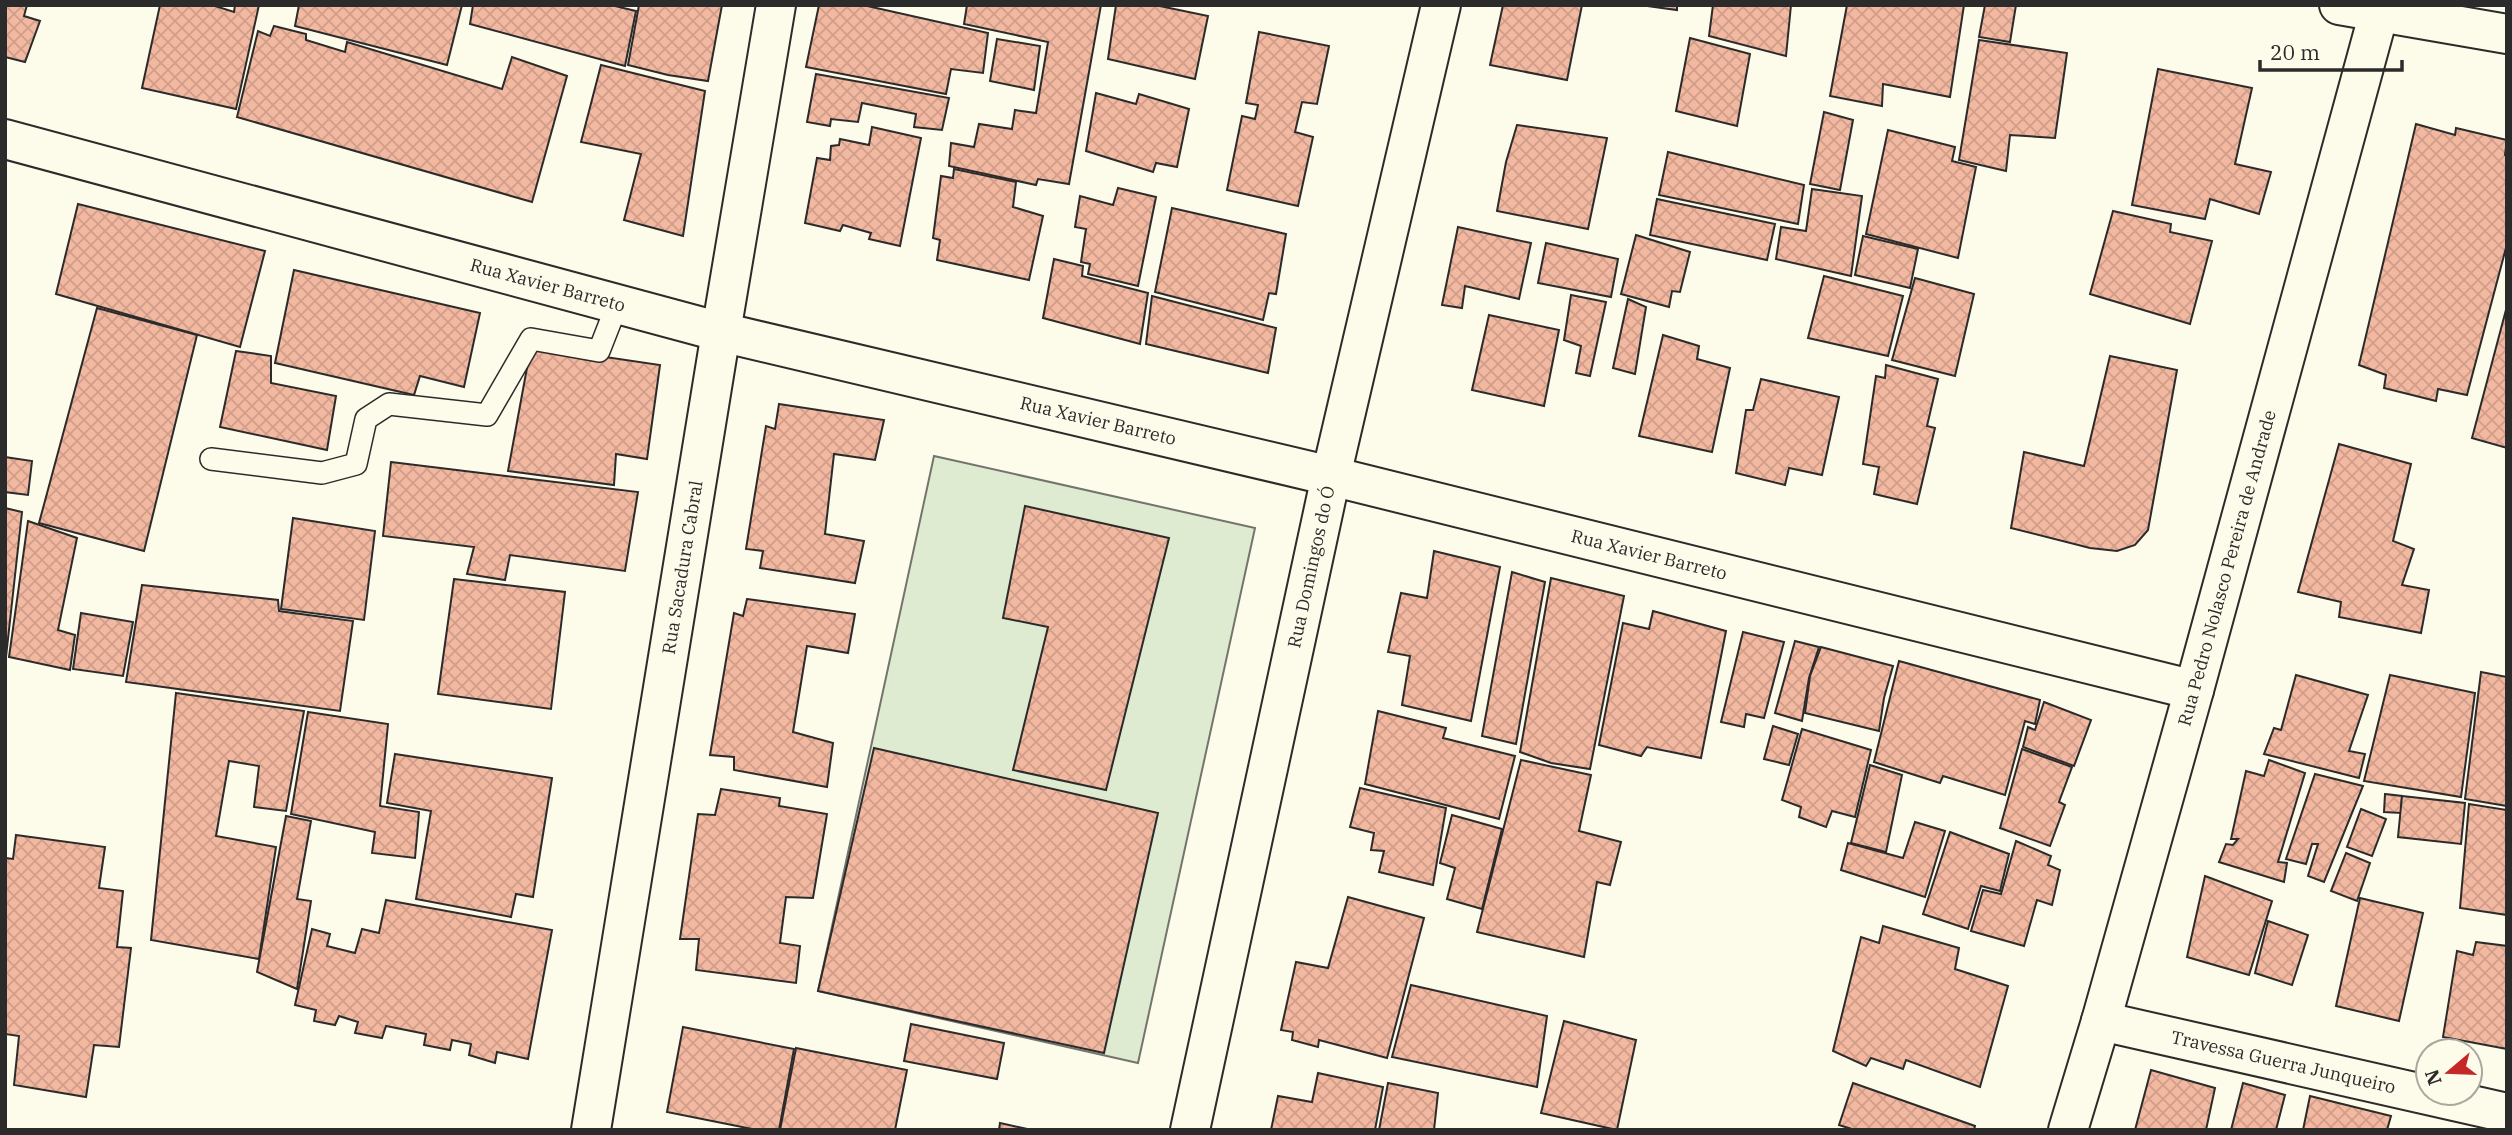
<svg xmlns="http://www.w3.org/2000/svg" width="2512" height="1135" font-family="'IBM Plex Serif',serif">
<defs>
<pattern id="building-cross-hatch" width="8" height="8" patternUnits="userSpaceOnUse" patternTransform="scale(1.75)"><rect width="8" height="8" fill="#f2b8a0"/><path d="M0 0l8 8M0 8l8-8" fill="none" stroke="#d09e8a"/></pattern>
</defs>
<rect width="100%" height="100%" fill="#fdfbea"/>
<!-- park -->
<polygon fill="#deebd1" stroke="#74746e" stroke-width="2" points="934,456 1255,528 1138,1063 818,991"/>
<!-- building -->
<g fill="url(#building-cross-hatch)" stroke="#2b2b2b" stroke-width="2">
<polygon points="5,5 27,5 24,16 40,21 25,62 5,57"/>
<polygon points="160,5 212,5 234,12 235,5 259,5 236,109 142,88"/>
<polygon points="299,5 462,5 447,65 295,26"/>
<polygon points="473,5 611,5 636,11 625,66 470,24"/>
<polygon points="639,5 722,5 708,81 668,75 628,65"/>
<polygon points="819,5 863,5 988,33 983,73 951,69 946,94 806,67"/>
<polygon points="967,5 1101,5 1069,184 1038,179 1036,185 949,166 951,143 974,147 979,124 1012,129 1015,110 1036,113 1048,42 964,24"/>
<polygon points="1116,5 1155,5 1208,16 1195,79 1108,59"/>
<polygon points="1503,5 1582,5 1567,80 1490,65"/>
<polygon points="1640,5 1677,5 1677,10"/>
<polygon points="1713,5 1791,5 1786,56 1709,36"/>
<polygon points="1847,5 1964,5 1950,97 1883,84 1882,106 1830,96"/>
<polygon points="1985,5 2016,5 2010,42 1979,37"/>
<polygon points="274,26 306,34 306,40 345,52 347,42 502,89 512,57 567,76 532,202 237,117 258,31 270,36"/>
<polygon points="1259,32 1329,46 1317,104 1302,102 1295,132 1313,137 1298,206 1227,190 1242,116 1255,119 1258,105 1246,103"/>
<polygon points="1690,38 1750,54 1737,126 1676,111"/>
<polygon points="997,39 1040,46 1034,90 990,81"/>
<polygon points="1979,40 2067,53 2055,138 2010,135 2006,171 1959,160"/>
<polygon points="601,65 705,91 683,236 624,220 641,154 581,142"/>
<polygon points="2158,69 2252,88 2235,164 2271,172 2259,214 2210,199 2205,219 2132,205"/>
<polygon points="816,74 949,98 942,130 914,127 916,114 862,103 858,122 831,119 830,126 807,122"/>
<polygon points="1096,93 1136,104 1139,94 1189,109 1177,167 1156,163 1153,172 1086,151"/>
<polygon points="1824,112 1853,120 1840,190 1810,184"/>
<polygon points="2416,124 2455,135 2456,128 2507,140 2505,155 2507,156 2507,244 2467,395 2438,389 2436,401 2384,388 2386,375 2359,365"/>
<polygon points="1517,125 1607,138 1588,229 1497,211 1506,162"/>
<polygon points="872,127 921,138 900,246 869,239 871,233 843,225 840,231 805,223 817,158 830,160 831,146 839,145 840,139 869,145"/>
<polygon points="1888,130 1955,147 1952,161 1976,167 1958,258 1866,234"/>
<polygon points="1668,152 1804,185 1798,224 1659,195"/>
<polygon points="954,169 1016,182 1013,207 1043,216 1029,280 937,260 940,240 933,238 941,176 953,178"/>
<polygon points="1118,188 1156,197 1138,286 1088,274 1090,264 1081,262 1086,229 1075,227 1080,196 1113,205"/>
<polygon points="1812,189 1862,196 1851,276 1776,259 1781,227 1806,231"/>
<polygon points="1657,199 1775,224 1767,260 1650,235"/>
<polygon points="78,204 265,251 240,347 56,294"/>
<polygon points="1172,208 1286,234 1276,294 1269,293 1263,320 1155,292"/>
<polygon points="2113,211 2171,224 2170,232 2212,241 2190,324 2090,294"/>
<polygon points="1458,227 1531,243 1519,299 1465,286 1462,308 1442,305"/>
<polygon points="1636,235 1690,252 1680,292 1672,291 1669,307 1621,294"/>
<polygon points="1863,236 1918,249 1910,288 1855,275"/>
<polygon points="1546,243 1618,259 1611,297 1538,283"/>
<polygon points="1054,259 1083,266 1082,276 1148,293 1140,344 1043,318"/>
<polygon points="294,270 480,313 464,387 420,376 414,395 275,363"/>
<polygon points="1824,276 1903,296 1888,356 1808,338"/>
<polygon points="1915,278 1974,294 1955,376 1892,360"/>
<polygon points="1571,295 1606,302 1590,376 1576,373 1581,346 1564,340"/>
<polygon points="1152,296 1276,328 1268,373 1146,344"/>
<polygon points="1628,299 1646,307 1635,374 1613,368"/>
<polygon points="2507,306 2507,448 2472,438"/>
<polygon points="97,308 197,335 144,551 39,523"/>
<polygon points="1489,315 1559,330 1544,406 1472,390"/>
<polygon points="1663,335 1699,346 1697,359 1730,368 1712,452 1639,436"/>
<polygon points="531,346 660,365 647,459 616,454 614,485 508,471"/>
<polygon points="236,351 271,356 271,383 336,396 327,450 220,427"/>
<polygon points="2110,356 2177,370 2148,530 2135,545 2117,551 2090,548 2011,528 2024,452 2084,466"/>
<polygon points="1886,365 1938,379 1927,426 1935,428 1917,504 1874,494 1879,467 1863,464 1876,376 1885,378"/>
<polygon points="1761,379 1839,397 1822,475 1789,468 1785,485 1736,473 1746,410 1753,410"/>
<polygon points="779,404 884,420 875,460 834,454 825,534 864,541 855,583 760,568 763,551 746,549 766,426 775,429"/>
<polygon points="2339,444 2411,464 2393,541 2414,549 2402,585 2429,590 2421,633 2339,617 2341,602 2298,592"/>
<polygon points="5,457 32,461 28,495 5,492"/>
<polygon points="391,462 638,492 625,571 510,555 505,580 467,574 474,547 383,536"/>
<polygon points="1025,506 1169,538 1106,790 1013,770 1048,627 1003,618"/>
<polygon points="5,508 22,512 5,666"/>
<polygon points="293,518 375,531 364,620 281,609"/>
<polygon points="28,521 77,538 58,630 75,635 70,670 9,657"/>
<polygon points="1434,551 1500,567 1471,721 1402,705 1410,656 1388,652 1401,593 1427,598"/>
<polygon points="1512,572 1545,582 1516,744 1482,736"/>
<polygon points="1551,578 1624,596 1590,769 1551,763 1520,752"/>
<polygon points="454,579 565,592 551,709 438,694"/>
<polygon points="142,585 278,600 279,611 353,621 340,711 126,682"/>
<polygon points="747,599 855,614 848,653 807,646 793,732 833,743 827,787 734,770 734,757 710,755 734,613 743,616"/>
<polygon points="1653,611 1726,631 1701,758 1647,747 1641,756 1599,745 1623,623 1649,629"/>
<polygon points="81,613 133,622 123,676 73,669"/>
<polygon points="1743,632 1784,642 1764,718 1746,714 1744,727 1721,722"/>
<polygon points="1795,641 1819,647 1809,678 1802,721 1775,713"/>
<polygon points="1821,647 1893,666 1884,698 1879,731 1805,713 1810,676"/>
<polygon points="1899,661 2040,700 2035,724 2025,721 2005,795 1943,776 1940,783 1874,762"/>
<polygon points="2481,672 2507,677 2507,806 2465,799"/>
<polygon points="2296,675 2368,695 2349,751 2365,754 2359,778 2264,754 2274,728 2281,730"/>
<polygon points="2390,675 2475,693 2461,797 2364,781"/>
<polygon points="176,693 304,711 286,811 254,807 259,766 229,761 216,836 276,847 259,959 151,940"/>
<polygon points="2044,702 2091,720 2074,766 2023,747 2028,727 2035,730"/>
<polygon points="1378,711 1446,728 1443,738 1515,756 1499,819 1365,784"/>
<polygon points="308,712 388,724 380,806 419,812 415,858 372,853 375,832 291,814"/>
<polygon points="1773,726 1798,734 1789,765 1764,759"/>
<polygon points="1802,729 1871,750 1855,817 1832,811 1826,827 1799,817 1801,807 1782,800"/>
<polygon points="874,748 1158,813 1104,1053 818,991"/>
<polygon points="2022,749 2072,767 2059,802 2065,805 2050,846 2000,828"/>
<polygon points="395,754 552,778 533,897 516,894 511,917 416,899 431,811 387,803"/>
<polygon points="1521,760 1591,775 1579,831 1621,842 1610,885 1597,882 1584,957 1477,932"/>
<polygon points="2269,760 2305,773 2278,862 2287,863 2284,882 2219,862 2226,844 2233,845 2238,839 2231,839 2246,771 2264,776"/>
<polygon points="1870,765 1902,775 1886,852 1851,843"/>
<polygon points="2315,774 2363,786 2324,882 2308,876 2318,844 2312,844 2306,864 2286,859"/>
<polygon points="1360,788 1446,808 1433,885 1379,872 1384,851 1371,850 1374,833 1350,827"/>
<polygon points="721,789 780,798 779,806 827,814 813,898 786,897 780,943 800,946 796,983 696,970 699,939 680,939 698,814 715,815"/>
<polygon points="2385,794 2402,796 2401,813 2384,812"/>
<polygon points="2402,796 2465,803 2461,844 2398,837"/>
<polygon points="2469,804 2507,810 2507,915 2460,908"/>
<polygon points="2361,809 2386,819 2372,856 2347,847"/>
<polygon points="1452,815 1502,829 1482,909 1447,899 1455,868 1440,863"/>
<polygon points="286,816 311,821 297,899 311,901 297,989 257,972"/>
<polygon points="1915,822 1945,831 1925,897 1841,870 1848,843 1903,858"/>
<polygon points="1950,832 2009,854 2000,891 1981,886 1968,929 1923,914"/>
<polygon points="16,835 105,847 99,888 123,891 117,947 131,948 119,1047 94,1045 86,1097 14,1085 19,1036 5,1034 5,858 13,859"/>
<polygon points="2016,841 2051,856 2048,865 2060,870 2052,905 2037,900 2024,946 1971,931 1983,890 2001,894"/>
<polygon points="2346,853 2370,863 2357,901 2331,891"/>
<polygon points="2205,876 2272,901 2249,975 2187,957"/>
<polygon points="1348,897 1424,918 1387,1058 1319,1040 1318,1047 1292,1040 1293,1032 1281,1030 1296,962 1328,968"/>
<polygon points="2360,898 2423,913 2399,1021 2336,1006"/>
<polygon points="386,900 552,930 528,1059 497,1052 495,1063 469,1055 471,1044 452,1040 450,1050 424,1045 426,1034 386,1026 382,1038 355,1033 358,1022 339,1016 335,1025 314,1021 316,1010 295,1005 312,929 330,934 327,946 355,953 362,929 379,933"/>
<polygon points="2268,921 2308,935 2292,985 2255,973"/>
<polygon points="1883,926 1959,948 1955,969 2008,986 1980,1087 1906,1060 1903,1069 1871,1058 1866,1066 1833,1051 1861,937 1879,943"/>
<polygon points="2476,942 2507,946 2507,1049 2443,1037 2457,951 2473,955"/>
<polygon points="1411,985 1547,1016 1537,1087 1392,1057"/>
<polygon points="1564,1021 1636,1040 1617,1130 1541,1113"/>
<polygon points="911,1024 1004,1043 997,1079 904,1061"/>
<polygon points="683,1027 794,1049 779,1130 757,1130 667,1112"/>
<polygon points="796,1048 907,1070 895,1130 780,1130"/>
<polygon points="2151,1070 2215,1088 2206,1130 2135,1130"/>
<polygon points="1318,1073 1383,1087 1375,1130 1271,1130 1278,1096 1312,1102"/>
<polygon points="1388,1083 1438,1093 1434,1130 1379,1130"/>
<polygon points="1853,1083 1975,1126 1974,1130 1855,1130 1839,1125"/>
<polygon points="2243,1083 2285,1095 2276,1130 2231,1130"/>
<polygon points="2310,1096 2391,1116 2387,1130 2303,1130"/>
<polygon points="1000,1123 1032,1130 999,1130"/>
</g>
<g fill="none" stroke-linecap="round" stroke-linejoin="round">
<defs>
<polyline id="service" points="211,459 322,473 356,464 366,419 389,404 487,415 531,339 599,351 617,305"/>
<g id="minor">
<polyline points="2339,5 2507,34"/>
<path id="s1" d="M 5,139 L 721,332 L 1331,476 L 2194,690"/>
<path id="s2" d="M 2101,1021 L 2507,1113"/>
<path id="s3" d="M 591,1130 L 721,332 L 776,5"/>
<path id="s4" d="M 1190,1130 L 1331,476 L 1441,5"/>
<path id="s5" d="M 2068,1130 L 2101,1021 L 2194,690 L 2381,5"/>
</g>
</defs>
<!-- service casing -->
<use href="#service" stroke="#2b2b2b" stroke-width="24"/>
<!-- minor casing -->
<use href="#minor" stroke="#2b2b2b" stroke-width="42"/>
<!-- service -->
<use href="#service" stroke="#fdfbea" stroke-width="21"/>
<!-- minor -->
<use href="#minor" stroke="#fdfbea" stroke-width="38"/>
</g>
<g text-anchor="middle" stroke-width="5" stroke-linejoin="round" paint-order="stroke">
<!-- street labels -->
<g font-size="18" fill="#2b2b2b" stroke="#fdfbea">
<text dy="6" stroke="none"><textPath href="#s1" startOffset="562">Rua Xavier Barreto</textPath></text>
<text dy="6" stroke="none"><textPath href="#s1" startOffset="1129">Rua Xavier Barreto</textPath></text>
<text dy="6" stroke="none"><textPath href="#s1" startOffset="1696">Rua Xavier Barreto</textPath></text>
<text dy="6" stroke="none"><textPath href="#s3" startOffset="570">Rua Sacadura Cabral</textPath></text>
<text dy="6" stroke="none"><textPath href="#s4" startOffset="576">Rua Domingos do Ó</textPath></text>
<text dy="6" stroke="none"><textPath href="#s5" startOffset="584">Rua Pedro Nolasco Pereira de Andrade</textPath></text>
<text dy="6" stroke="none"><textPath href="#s2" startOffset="187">Travessa Guerra Junqueiro</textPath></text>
</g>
</g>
<!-- border -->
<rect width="2512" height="1135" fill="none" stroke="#2b2b2b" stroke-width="14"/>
<!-- north arrow -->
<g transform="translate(2449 1072) rotate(251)"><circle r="33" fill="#fdfbea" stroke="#a9a89e" stroke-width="2"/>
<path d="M0-5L12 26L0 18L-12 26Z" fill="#c62828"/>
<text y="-10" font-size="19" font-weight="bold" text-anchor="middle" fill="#2b2b2b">N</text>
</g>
<!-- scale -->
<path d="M2260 60v10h142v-10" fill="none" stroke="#2b2b2b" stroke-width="3.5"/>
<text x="2270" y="60" font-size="21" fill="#2b2b2b" stroke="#fdfbea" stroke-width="5" paint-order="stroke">20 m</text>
</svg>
